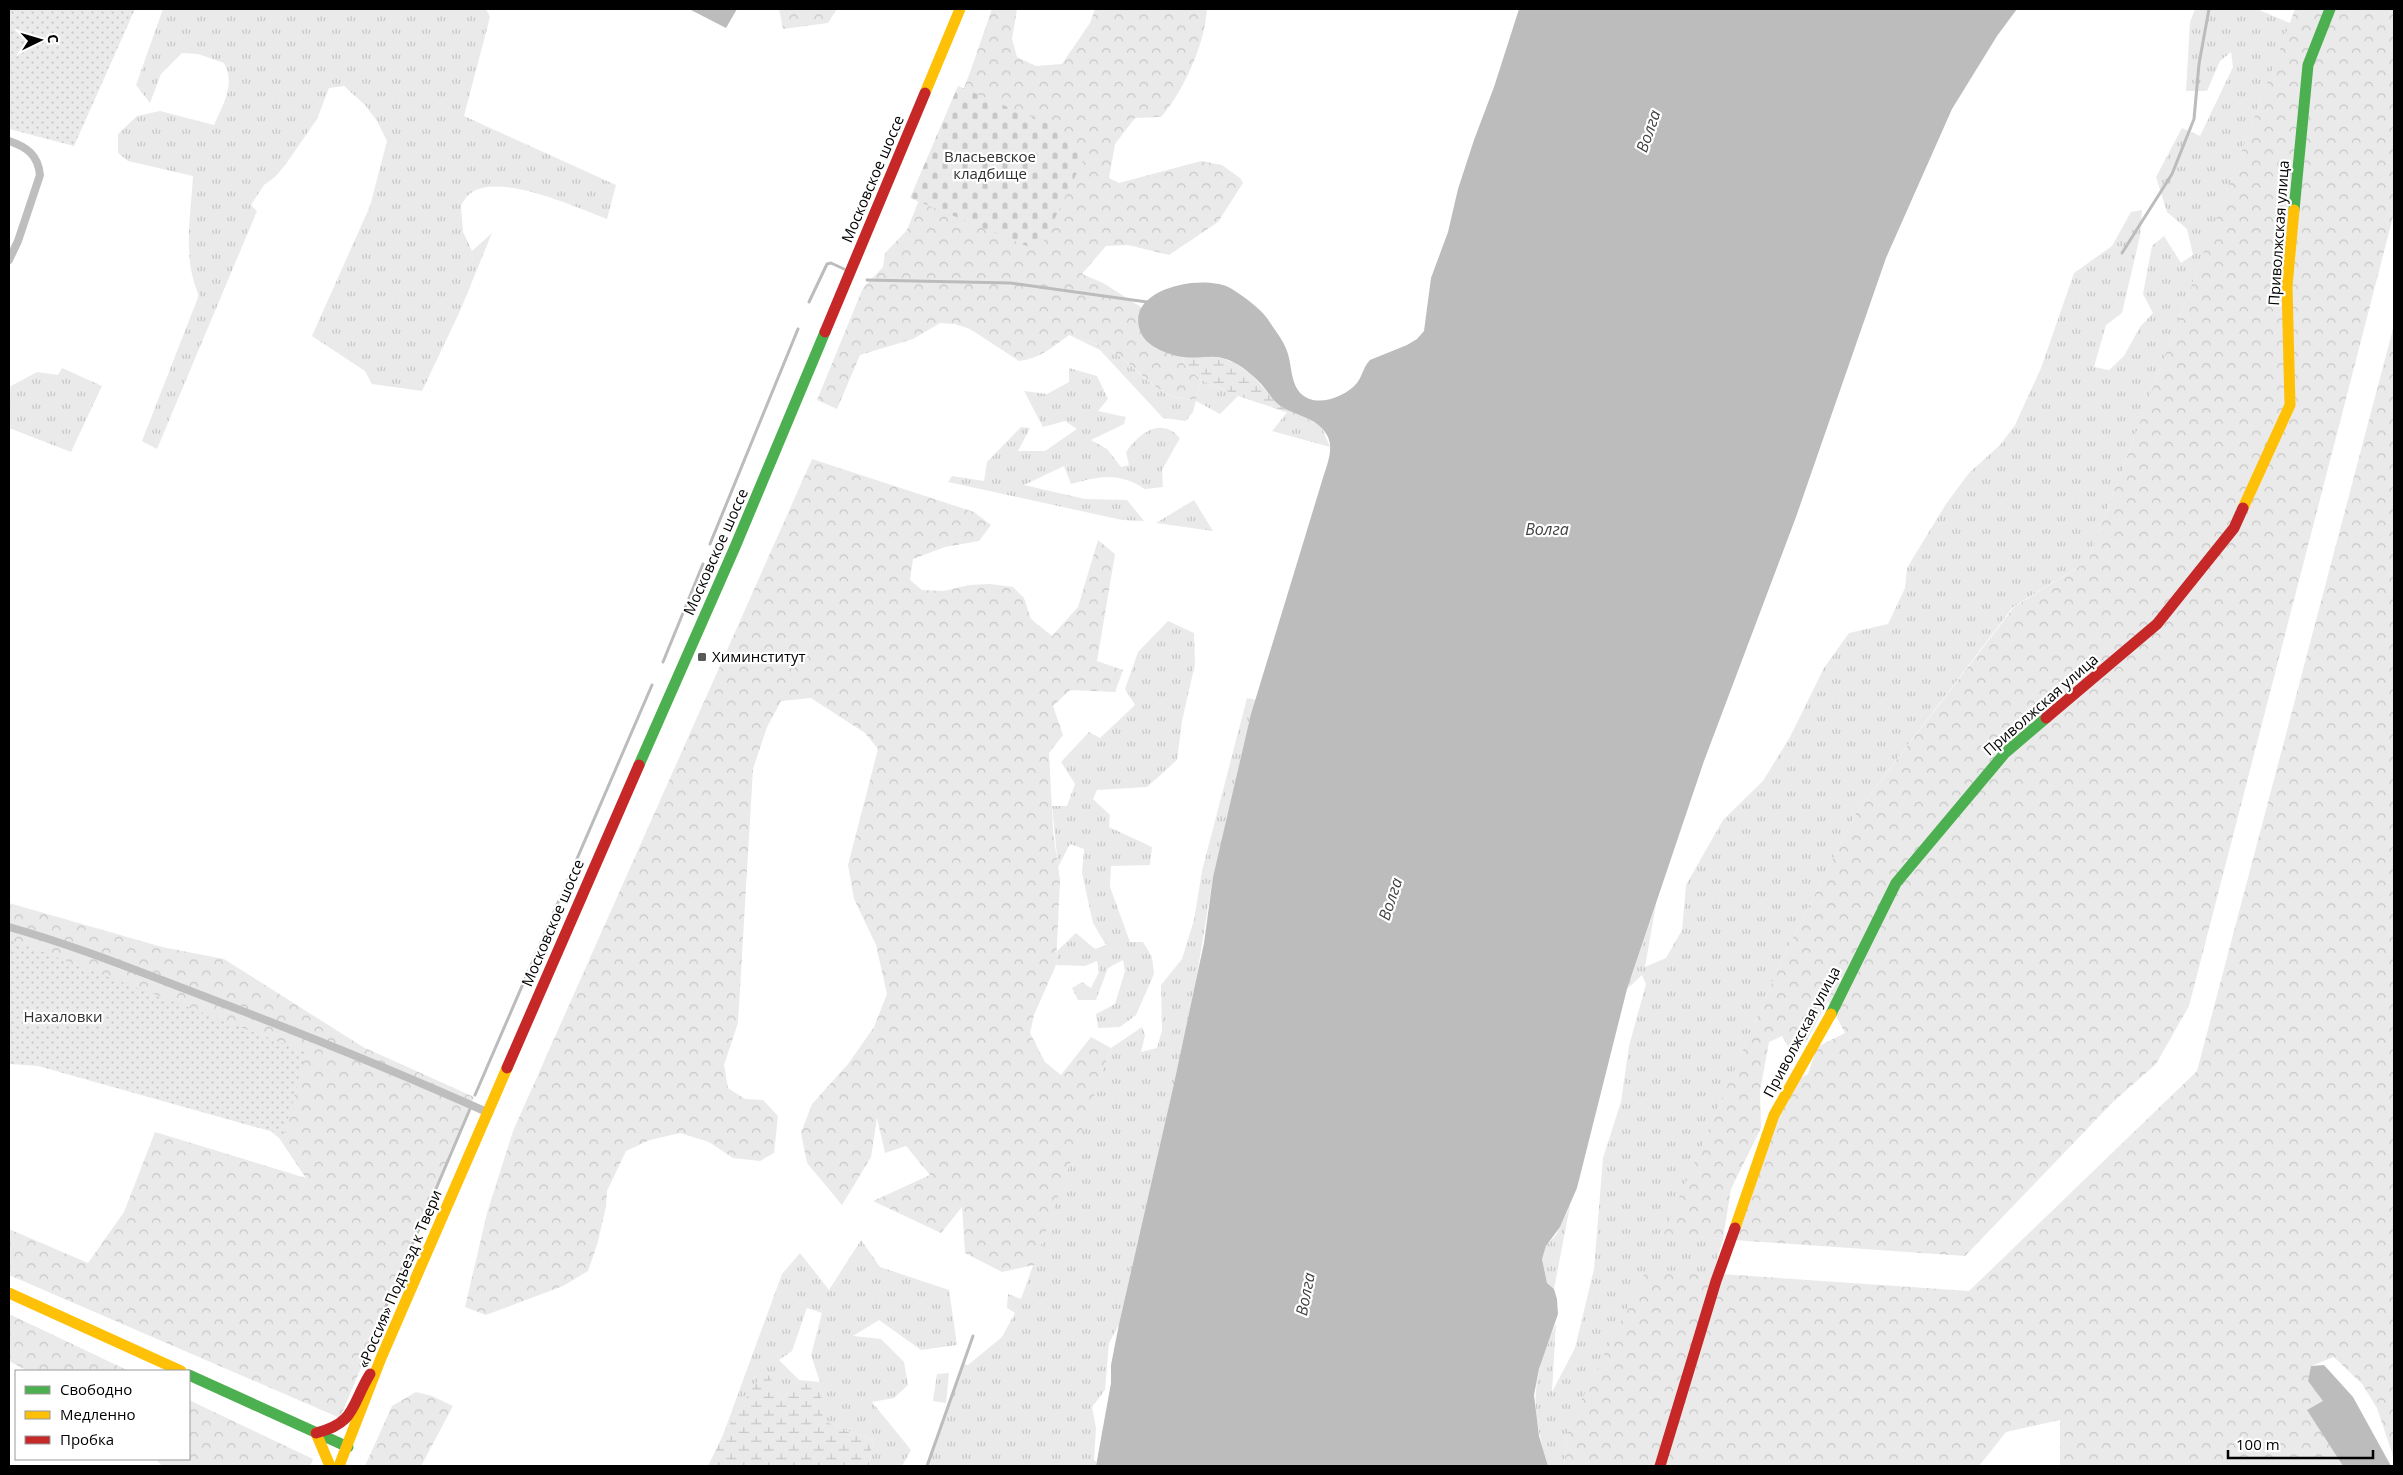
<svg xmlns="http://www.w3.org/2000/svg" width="2403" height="1475" font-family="'Open Sans',sans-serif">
<defs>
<pattern id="grass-tufts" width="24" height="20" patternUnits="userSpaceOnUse" patternTransform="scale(1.25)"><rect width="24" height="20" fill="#eaeaea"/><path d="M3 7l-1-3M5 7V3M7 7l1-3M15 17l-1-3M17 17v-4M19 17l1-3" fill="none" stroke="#c7c7c7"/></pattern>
<pattern id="forest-crowns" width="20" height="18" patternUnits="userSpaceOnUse" patternTransform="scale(1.25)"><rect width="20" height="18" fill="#eaeaea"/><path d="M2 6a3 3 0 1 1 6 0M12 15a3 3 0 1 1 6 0" fill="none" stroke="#c7c7c7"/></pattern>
<pattern id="wetland-marsh" width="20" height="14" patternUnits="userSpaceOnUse" patternTransform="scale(1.25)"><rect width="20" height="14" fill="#eaeaea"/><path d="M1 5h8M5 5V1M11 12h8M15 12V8" fill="none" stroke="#c7c7c7"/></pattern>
<pattern id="cemetery-stones" width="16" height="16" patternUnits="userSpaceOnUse" patternTransform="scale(1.25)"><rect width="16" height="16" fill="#eaeaea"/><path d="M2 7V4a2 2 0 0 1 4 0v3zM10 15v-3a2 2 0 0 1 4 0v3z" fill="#c7c7c7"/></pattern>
<pattern id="park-dots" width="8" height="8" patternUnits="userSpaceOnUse" patternTransform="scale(1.25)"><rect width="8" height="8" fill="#eaeaea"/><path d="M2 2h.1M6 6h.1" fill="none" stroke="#c7c7c7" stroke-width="1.8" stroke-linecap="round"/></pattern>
</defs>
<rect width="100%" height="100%" fill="#fff"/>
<!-- grass -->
<g fill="url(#grass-tufts)">
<path d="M 163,9 L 486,9 L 490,17 L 464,116 L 616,185 L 607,219 C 577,208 500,172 471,193 C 467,195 464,201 461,205 L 463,232 L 472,251 L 492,233 L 460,311 L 422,391 L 372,384 L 365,371 L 312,336 L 370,206 L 387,141 L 377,121 L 365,105 L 344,86 L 329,88 L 317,119 L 286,164 L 275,177 L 264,185 L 251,205 L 257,211 L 157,449 L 142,441 L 199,295 C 182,260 191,213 193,176 L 128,161 L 118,153 L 118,134 L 137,116 L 160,111 L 214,125 C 223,104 236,84 224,63 L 198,54 L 182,53 L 161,74 L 150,103 L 136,85 Z"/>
<path d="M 2195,9 L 2257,9 L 2290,23 L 2088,561 L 2013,607 L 1856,813 L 1782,960 L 1664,1234 L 1723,1239 L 1713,1274 L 1568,1427 L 1564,1466 L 1548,1466 C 1530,1407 1531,1381 1556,1323 L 1552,1392 L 1575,1348 L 1594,1269 L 1603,1158 L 1621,1102 L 1629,1046 L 1646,984 L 1642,975 L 1627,989 L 1656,904 L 1645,967 L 1666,958 L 1682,930 L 1686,885 L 1723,820 L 1763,781 L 1790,737 L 1824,668 L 1849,633 L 1888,624 L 1905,588 L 1907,568 L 1946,504 L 1969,473 L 2000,445 L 2015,425 L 2041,368 L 2074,273 L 2112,246 L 2131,212 L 2142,210 L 2140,236 L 2122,313 L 2106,325 L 2094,367 L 2109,370 L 2124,356 L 2140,327 L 2153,313 L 2143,294 L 2152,246 L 2164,236 L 2181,263 L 2193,255 L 2187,229 L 2167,212 L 2156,177 L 2182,128 L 2200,136 L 2233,67 L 2231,52 L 2220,61 L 2207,91 L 2186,91 L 2190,22 Z"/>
<path d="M 1069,335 C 1087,341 1107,346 1122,358 C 1148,379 1159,399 1196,400 L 1201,380 L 1238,396 L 1220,414 L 1196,401 L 1193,412 L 1186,421 L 1163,418 L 1100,350 Z"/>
<polygon points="62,368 102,386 71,452 9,428 9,394 11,386 37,372 58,375"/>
<path d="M 1069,368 L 1097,376 L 1108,399 L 1098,411 L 1126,417 L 1124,424 L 1091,440 L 1107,449 L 1121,467 L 1129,465 L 1126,452 C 1139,434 1160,416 1180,438 L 1162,470 L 1163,487 L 1145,489 C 1118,472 1101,476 1071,484 L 1064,466 L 1024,485 L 1085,499 L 1127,500 L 1144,521 L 1122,520 L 948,482 L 952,476 L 984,481 L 987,462 L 1021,427 L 1030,428 L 1018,451 L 1045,451 L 1077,429 L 1065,421 L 1043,427 L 1024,391 L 1047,394 L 1069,382 Z"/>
<polygon points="1289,410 1321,426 1330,447 1272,431"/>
<polygon points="1194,500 1213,531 1156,523"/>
<polygon points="1168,621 1194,633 1195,664 1182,721 1177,760 1147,787 1097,790 1093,799 1110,815 1109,827 1152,847 1150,865 1111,866 1110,887 1130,942 1143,942 1152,957 1154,974 1136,1015 1120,1027 1098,1028 1096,1014 1115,1004 1125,971 1123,960 1108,968 1096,1000 1078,1000 1072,988 1082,982 1091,988 1099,972 1097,961 1085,966 1056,965 1057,951 1076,933 1095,949 1106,945 1093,923 1082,873 1084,849 1070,844 1058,867 1052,806 1067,806 1075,784 1061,762 1089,732 1100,738 1135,705 1125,689 1138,652"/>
<polygon points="1247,698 1256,700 1213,877 1196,981 1173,1088 1119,1324 1109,1343 1105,1390 1092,1407 1096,1428 1094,1460 1096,1462 1096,1466 927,1466 963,1364 968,1365 1002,1337 1015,1313 1007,1308 1008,1294 1021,1299 1111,1048 1142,1027 1145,1035 1141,1052 1157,1048 1162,1030 1161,985 1182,959 1194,920 1202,871"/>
<polygon points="1570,1206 1554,1289 1547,1283 1542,1259 1546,1246 1556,1235"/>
<polygon points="861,1240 880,1267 949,1290 957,1345 921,1350 879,1320 853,1336 881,1339 904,1362 908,1385 894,1398 872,1402 911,1450 902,1466 869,1466 873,1440 822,1421 820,1382 811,1355 822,1313 807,1308 792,1351 779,1360 799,1380 782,1399 765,1370 723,1435 782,1274 800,1253 829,1290"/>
<polygon points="949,1373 946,1403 933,1401 937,1374"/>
</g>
<!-- forest -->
<g fill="url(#forest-crowns)">
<polygon points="779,9 837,9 828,23 783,29"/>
<path d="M 992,9 L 1017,9 L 1012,39 L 1017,57 L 1036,66 L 1062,64 L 1090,23 L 1095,9 L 1207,9 C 1205,43 1184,91 1161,117 L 1135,118 L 1115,144 L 1109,178 L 1119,183 L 1201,161 L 1222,165 L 1240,178 L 1243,183 L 1218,222 L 1169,255 L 1128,245 L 1106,246 L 1082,274 L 1103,283 L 1141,307 C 1134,340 1156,349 1183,357 L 1184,364 L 1201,380 L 1196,400 C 1159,399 1149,379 1122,358 C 1107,346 1087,341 1069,335 C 1053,347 1039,359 1019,361 L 970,329 L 955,324 L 940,323 L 913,339 L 860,355 L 837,409 L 817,400 L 863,288 L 883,267 L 885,253 L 907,230 L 969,75 Z"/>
<polygon points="2295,9 2394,9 2394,213 2189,1006 2156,1064 2113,1102 1965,1256 1733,1240 1774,1124 1797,1080 1808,1074 1817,1047 1845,1033 1828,1001 1806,1042 1789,1048 1782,1036 1769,1042 1760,1091 1761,1128 1731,1189 1723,1239 1663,1235 1782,960 1856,813 2014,607 2088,561"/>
<polygon points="2394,325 2394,1459 2377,1408 2362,1384 2334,1357 2311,1366 2308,1381 2324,1401 2308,1410 2343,1466 2060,1466 2060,1420 2006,1432 1979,1466 1564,1466 1568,1427 1647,1269 1969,1291 2197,1071"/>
<polygon points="812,459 974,512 991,525 979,541 945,547 913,559 910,580 922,590 944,591 969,585 990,584 1013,587 1024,598 1031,619 1052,636 1078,607 1098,540 1115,554 1097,661 1123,670 1115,692 1070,690 1053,706 1063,735 1049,753 1053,831 1060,880 1056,965 1034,1015 1030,1033 1045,1062 1061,1075 1091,1037 1111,1048 1034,1265 1002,1272 965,1253 962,1207 941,1233 873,1201 930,1175 906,1146 885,1153 877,1118 871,1157 842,1205 807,1163 801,1133 812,1104 848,1064 874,1027 887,994 876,945 854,899 848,865 878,749 865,733 811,698 781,701 767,727 753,769 738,1023 724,1065 728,1088 745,1099 763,1100 778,1116 774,1153 760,1161 733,1158 709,1142 680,1133 650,1140 626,1151 607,1191 606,1207 597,1245 588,1271 563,1286 486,1315 465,1307 487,1213 513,1131"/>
<polygon points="9,903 162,947 224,959 363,1047 474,1097 340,1418 9,1275 9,1229 88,1263 124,1212 155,1132 306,1178 279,1138 258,1121 9,1035"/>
<polygon points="9,1314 129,1371 28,1371 9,1361"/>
<polygon points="416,1392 432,1396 453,1406 421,1466 365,1466 392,1406"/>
<polygon points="189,1400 313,1459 310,1466 162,1466 156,1459 189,1459"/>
</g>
<!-- wetland -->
<g fill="url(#wetland-marsh)">
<polygon points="1210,356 1222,358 1235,363 1251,374 1280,406 1316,422 1238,396 1201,380 1184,364 1183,357"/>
<polygon points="765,1369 782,1399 799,1380 820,1382 823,1421 873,1440 869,1466 708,1466 723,1435"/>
</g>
<!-- cemetery -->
<polygon fill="url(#cemetery-stones)" points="958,86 1060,129 1086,154 1039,251 910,198"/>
<!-- park -->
<g fill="url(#park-dots)">
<polygon points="9,9 135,9 74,146 9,129"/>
<polygon points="9,939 306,1052 284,1135 38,1066 9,1064"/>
</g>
<!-- water -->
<g fill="#bcbcbc">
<polygon points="689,9 737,9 726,28"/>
<path d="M 1519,9 L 2017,9 L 1997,36 L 1952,109 L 1886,258 L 1796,517 L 1704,761 L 1627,989 L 1577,1188 L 1560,1227 L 1546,1246 L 1542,1259 L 1547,1283 L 1554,1289 L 1557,1299 L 1558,1314 L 1539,1369 L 1534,1395 L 1539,1436 L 1548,1466 L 1096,1466 L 1111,1383 L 1111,1365 L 1119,1324 L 1173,1088 L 1204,943 L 1213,877 L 1251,714 L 1322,481 C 1326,467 1334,451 1328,437 C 1319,418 1299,417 1282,407 C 1273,401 1269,393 1262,385 C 1252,374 1237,361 1222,358 C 1209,355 1197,359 1184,357 C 1171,356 1148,347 1142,335 C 1119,289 1205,272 1232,289 C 1247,299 1262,309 1271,324 C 1277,333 1285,343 1288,354 C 1293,371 1290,394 1313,400 C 1328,403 1348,394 1357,383 C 1363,375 1363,367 1370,360 L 1407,345 L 1417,339 L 1424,331 L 1431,278 L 1448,232 L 1458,189 L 1474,140 L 1494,87 Z"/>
<polygon points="2324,1365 2353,1397 2391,1466 2343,1466 2307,1410 2323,1401 2308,1381 2311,1366"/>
</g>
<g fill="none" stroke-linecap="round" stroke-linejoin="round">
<!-- stream -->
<g stroke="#bcbcbc" stroke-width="3">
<polyline points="2122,253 2172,174 2194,119 2199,64 2209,9"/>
<polyline points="867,280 1010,283 1147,302"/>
<polyline points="809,302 827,264 831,263 844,269"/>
<polyline points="710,544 798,329"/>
<polyline points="663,662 703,564"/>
<polyline points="475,1095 652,685"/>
<polyline points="361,1365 470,1109"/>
<polyline points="927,1466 973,1336"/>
</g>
<!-- street -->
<g stroke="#bebebe" stroke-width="8">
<path d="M 9,141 C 27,147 38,155 40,175 L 18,241 L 9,260"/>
<path d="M 9,927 C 73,945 135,970 198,994 C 296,1031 393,1070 489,1113"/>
</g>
<!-- fast -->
<g stroke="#4caf50" stroke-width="11">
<polyline points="2294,210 2308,65 2330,9"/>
<polyline points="639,765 735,547 825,332"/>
<polyline points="1831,1014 1896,883 2005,753 2046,718"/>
<polyline points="189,1375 348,1447"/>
</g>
<!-- slow -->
<g stroke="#ffc107" stroke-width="11">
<polyline points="925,93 960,9"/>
<polyline points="2243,508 2290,405 2287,286 2294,210"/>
<polyline points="1735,1228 1774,1115 1831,1014"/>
<polyline points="9,1293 181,1371"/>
<polyline points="316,1433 330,1466"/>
<polyline points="339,1466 381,1358 507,1068"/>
</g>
<!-- jam -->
<g stroke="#c62828" stroke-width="11">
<polyline points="825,332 925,93"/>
<polyline points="2046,718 2157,624 2234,528 2243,508"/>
<polyline points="507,1068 639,765"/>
<path d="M 316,1433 C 356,1423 351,1405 370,1374"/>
<polyline points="1660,1466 1716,1281 1735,1228"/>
</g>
</g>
<!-- markers -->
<rect fill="#595959" stroke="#fff" stroke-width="2" x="697" y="652" width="10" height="10" rx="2.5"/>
<g text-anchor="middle" stroke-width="4.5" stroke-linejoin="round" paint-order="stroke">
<!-- park labels -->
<g font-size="15" fill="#303030" stroke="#fff">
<text x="990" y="162">Власьевское<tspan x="990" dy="17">кладбище</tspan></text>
<text x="63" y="1022">Нахаловки</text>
</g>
<!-- street labels -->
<g font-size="15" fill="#000" stroke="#fff">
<text transform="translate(873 179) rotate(-67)" y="5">Московское шоссе</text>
<text transform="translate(2279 233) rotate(-86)" y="5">Приволжская улица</text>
<text transform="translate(716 552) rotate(-66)" y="5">Московское шоссе</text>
<text transform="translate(2041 705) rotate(-41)" y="5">Приволжская улица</text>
<text transform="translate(553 923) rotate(-67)" y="5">Московское шоссе</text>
<text transform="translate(1802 1032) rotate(-62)" y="5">Приволжская улица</text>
<text transform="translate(400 1279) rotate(-67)" y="5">«Россия» Подъезд к Твери</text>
</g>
<!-- poi labels -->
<g font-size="15" fill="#000" stroke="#fff" text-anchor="start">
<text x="712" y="662">Химинститут</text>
</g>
<!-- water labels -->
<g font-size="16" font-style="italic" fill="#414141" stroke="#fff">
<text transform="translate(1648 131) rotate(-71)" y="6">Волга</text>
<text x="1547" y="535">Волга</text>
<text transform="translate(1390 899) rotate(-72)" y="6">Волга</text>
<text transform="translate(1305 1294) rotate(-79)" y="6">Волга</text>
</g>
</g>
<!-- border -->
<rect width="2403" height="1475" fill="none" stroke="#000000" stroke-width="20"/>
<!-- legend -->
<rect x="15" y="1370" width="175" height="90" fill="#ffffff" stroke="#999999"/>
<rect x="25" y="1386" width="25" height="8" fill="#4caf50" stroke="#999999"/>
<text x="60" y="1395" font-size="15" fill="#000000">Свободно</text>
<rect x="25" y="1411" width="25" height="8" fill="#ffc107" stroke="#999999"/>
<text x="60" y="1420" font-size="15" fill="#000000">Медленно</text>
<rect x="25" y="1436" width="25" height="8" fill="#c62828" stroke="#999999"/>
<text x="60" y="1445" font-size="15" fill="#000000">Пробка</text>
<!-- north arrow -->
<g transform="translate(40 40) rotate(85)" stroke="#ffffff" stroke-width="4" paint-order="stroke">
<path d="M0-4L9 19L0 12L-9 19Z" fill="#000000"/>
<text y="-8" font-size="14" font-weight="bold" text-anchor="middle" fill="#000000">С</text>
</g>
<!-- scale -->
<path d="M2228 1450v8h145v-8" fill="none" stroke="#000000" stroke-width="2.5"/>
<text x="2236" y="1450" font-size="15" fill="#000000" stroke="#ffffff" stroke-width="4" paint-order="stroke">100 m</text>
</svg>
